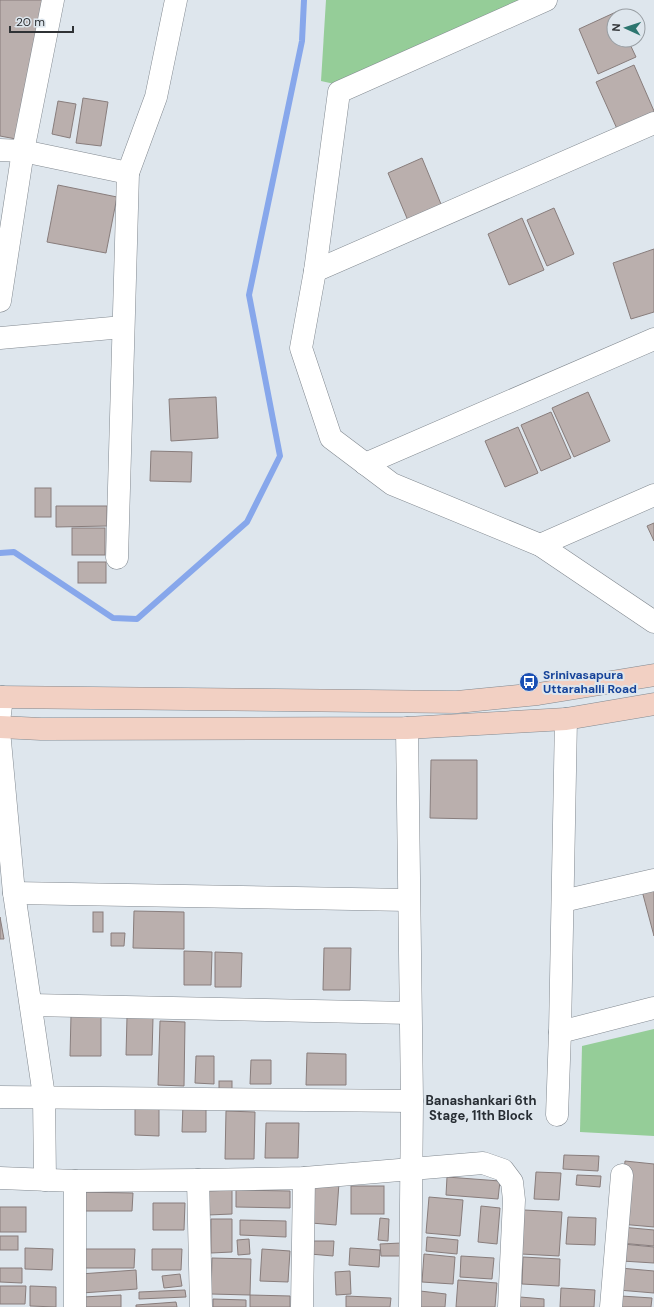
<svg xmlns="http://www.w3.org/2000/svg" width="654" height="1307" font-family="'DM Sans',sans-serif">
<rect width="100%" height="100%" fill="#dee6ed"/>
<!-- green -->
<g fill="#95cd98">
<polygon points="326,0 529,0 339,85 321,81"/>
<polygon points="654,1029 654,1136 580,1132 582,1046"/>
</g>
<g fill="none" stroke-linecap="round" stroke-linejoin="round">
<!-- stream -->
<polyline stroke="#87a7eb" stroke-width="6" points="0,553 14,552 113,618 137,619 247,522 280,456 249,295 302,41 304,0"/>
</g>
<!-- building -->
<g fill="#baafad" stroke="#887d7c">
<polygon points="0,0 44,0 16,139 0,136"/>
<polygon points="616,12 618,16 614,16 614,40 628,40 636,57 598,74 579,29"/>
<polygon points="634,65 654,111 654,116 618,131 596,82"/>
<polygon points="83,98 108,102 101,146 76,143"/>
<polygon points="58,101 76,104 70,138 52,134"/>
<polygon points="422,158 443,209 409,223 388,173"/>
<polygon points="58,185 117,197 106,253 47,242"/>
<polygon points="554,208 574,254 547,266 527,220"/>
<polygon points="522,218 544,270 509,285 488,234"/>
<polygon points="654,249 654,312 631,319 613,263"/>
<polygon points="588,392 610,441 574,457 552,408"/>
<polygon points="216,397 218,438 171,441 169,399"/>
<polygon points="551,412 571,458 541,471 521,425"/>
<polygon points="518,427 538,473 505,487 485,441"/>
<polygon points="151,451 192,452 191,482 150,481"/>
<rect x="35" y="488" width="16" height="29"/>
<polygon points="56,506 107,506 107,526 56,527"/>
<polygon points="654,523 654,541 647,526"/>
<rect x="72" y="528" width="33" height="27"/>
<rect x="78" y="562" width="28" height="21"/>
<polygon points="431,760 477,760 477,819 430,818"/>
<polygon points="654,884 654,936 641,887"/>
<polygon points="134,911 184,912 184,949 133,948"/>
<rect x="93" y="912" width="10" height="20"/>
<polygon points="0,917 4,939 0,939"/>
<polygon points="111,933 125,933 124,946 111,946"/>
<polygon points="324,948 351,948 350,990 323,990"/>
<polygon points="184,951 212,952 211,985 184,985"/>
<polygon points="215,952 242,953 241,987 215,987"/>
<polygon points="71,1015 101,1016 101,1056 70,1056"/>
<polygon points="127,1017 153,1018 152,1055 126,1055"/>
<polygon points="160,1021 185,1022 184,1086 158,1085"/>
<polygon points="307,1053 346,1054 346,1085 306,1085"/>
<polygon points="196,1056 214,1056 214,1084 195,1083"/>
<polygon points="251,1060 271,1060 271,1084 250,1084"/>
<rect x="219" y="1081" width="13" height="12"/>
<polygon points="183,1104 206,1105 206,1132 182,1132"/>
<polygon points="135,1105 159,1105 159,1136 135,1135"/>
<polygon points="226,1111 255,1112 254,1159 225,1159"/>
<polygon points="266,1123 299,1123 298,1158 265,1158"/>
<polygon points="564,1155 599,1156 598,1171 563,1169"/>
<polygon points="625,1161 654,1164 654,1227 620,1224"/>
<polygon points="536,1172 561,1173 559,1200 534,1199"/>
<polygon points="577,1175 601,1176 600,1187 576,1185"/>
<polygon points="447,1177 500,1181 498,1199 446,1195"/>
<polygon points="314,1181 339,1183 336,1225 311,1223"/>
<rect x="351" y="1186" width="33" height="28"/>
<polygon points="232,1190 232,1214 208,1215 207,1191"/>
<polygon points="236,1190 290,1191 290,1208 236,1207"/>
<polygon points="80,1192 133,1193 132,1211 79,1211"/>
<polygon points="429,1197 463,1200 460,1236 426,1233"/>
<polygon points="153,1203 185,1203 184,1230 153,1230"/>
<polygon points="481,1206 500,1208 497,1244 478,1242"/>
<rect x="0" y="1207" width="26" height="25"/>
<polygon points="524,1210 562,1212 559,1256 521,1254"/>
<polygon points="568,1217 596,1218 595,1245 566,1244"/>
<polygon points="380,1218 389,1219 388,1241 378,1240"/>
<polygon points="211,1219 232,1219 232,1252 211,1253"/>
<polygon points="240,1220 286,1221 286,1237 240,1235"/>
<polygon points="621,1227 654,1230 654,1246 620,1243"/>
<rect x="0" y="1236" width="18" height="14"/>
<polygon points="427,1237 458,1240 457,1254 426,1251"/>
<polygon points="249,1239 250,1254 238,1255 237,1240"/>
<polygon points="311,1241 334,1241 333,1256 310,1254"/>
<polygon points="401,1243 402,1256 381,1256 380,1244"/>
<polygon points="623,1244 654,1247 654,1263 622,1261"/>
<polygon points="25,1248 53,1249 52,1270 25,1269"/>
<polygon points="350,1248 380,1250 379,1267 349,1265"/>
<polygon points="79,1249 135,1249 134,1268 79,1268"/>
<polygon points="152,1249 182,1249 181,1270 152,1270"/>
<polygon points="262,1249 290,1251 288,1282 260,1281"/>
<polygon points="424,1254 455,1257 453,1284 422,1282"/>
<polygon points="461,1256 494,1258 492,1279 460,1277"/>
<polygon points="523,1257 560,1259 559,1286 522,1284"/>
<polygon points="212,1258 251,1259 250,1295 211,1294"/>
<polygon points="0,1268 22,1268 22,1283 0,1282"/>
<polygon points="620,1268 654,1271 654,1293 618,1290"/>
<polygon points="136,1270 137,1289 82,1293 80,1274"/>
<polygon points="350,1271 351,1294 336,1295 335,1272"/>
<polygon points="180,1274 182,1286 164,1288 162,1276"/>
<polygon points="458,1280 497,1283 495,1307 456,1307"/>
<polygon points="0,1286 26,1286 25,1304 0,1304"/>
<polygon points="30,1286 56,1287 56,1307 30,1306"/>
<polygon points="561,1288 595,1290 594,1307 560,1307"/>
<polygon points="185,1290 186,1297 139,1299 139,1292"/>
<polygon points="420,1291 446,1294 445,1307 418,1307"/>
<polygon points="121,1295 121,1307 83,1307 83,1297"/>
<polygon points="250,1295 290,1296 290,1307 250,1307"/>
<polygon points="346,1296 391,1298 390,1307 346,1307"/>
<polygon points="621,1296 652,1298 651,1307 621,1307"/>
<polygon points="520,1297 544,1299 544,1307 520,1307"/>
<polygon points="213,1299 246,1300 246,1307 213,1307"/>
<polygon points="176,1302 177,1307 136,1307 136,1305"/>
</g>
<g fill="none" stroke-linecap="round" stroke-linejoin="round">
<defs>
<g id="street">
<polyline points="546,0 339,92 315,271 301,348 331,438 392,484 540,545 654,622"/>
<polyline points="0,150 23,151 128,173 156,97 176,0"/>
<polyline points="315,271 654,123"/>
<polyline points="0,301 23,151 53,0"/>
<polyline points="0,338 123,327"/>
<polyline points="365,464 654,339"/>
<polyline points="540,545 654,495"/>
<polyline points="117,558 128,173"/>
<polyline points="0,714 2,697"/>
<polyline points="407,728 412,1101 410,1307"/>
<polyline points="0,741 14,893 44,1096 45,1180"/>
<polyline points="14,893 408,900"/>
<polyline points="563,901 654,880"/>
<polyline points="31,1005 410,1013"/>
<polyline points="560,1032 654,1008"/>
<polyline points="0,1097 412,1101"/>
<polyline points="557,1115 560,1032 566,719"/>
<polyline points="0,1178 75,1181 198,1180 304,1178 483,1163 503,1170 512,1182 514,1200 509,1307"/>
<polyline points="198,1180 201,1307"/>
<polyline points="75,1307 75,1181"/>
<polyline points="302,1307 304,1178"/>
<polyline points="611,1307 622,1175"/>
</g>
<g id="secondary">
<polyline points="0,697 457,702 538,694 654,675"/>
<polyline points="0,727 41,729 407,728 566,719 654,704"/>
</g>
</defs>
<!-- street casing -->
<use href="#street" stroke="#828990" stroke-width="23"/>
<!-- secondary casing -->
<use href="#secondary" stroke="#828990" stroke-width="23"/>
<!-- street -->
<use href="#street" stroke="#fff" stroke-width="22"/>
<!-- secondary -->
<use href="#secondary" stroke="#f2d0c3" stroke-width="22"/>
</g>
<!-- icons -->
<defs>
<symbol id="bus-disc" viewBox="-11 -11 22 22"><circle r="9.5" fill="#1a4fb4" stroke="#dee6ed"/><path d="M-5-6H5V4H4V6H2V4H-2V6H-4V4H-5ZM-3.5-4V0h7V-4ZM-3.5 1.2v1.5H-2V1.2ZM2 1.2v1.5H3.5V1.2Z" fill="#fff"/></symbol>
</defs>
<g fill-rule="evenodd">
<use href="#bus-disc" x="518" y="671" width="22" height="22"/>
</g>
<g text-anchor="middle" stroke-width="4" stroke-linejoin="round" paint-order="stroke">
<!-- transit labels -->
<g font-size="12" font-weight="bold" fill="#164399" stroke="#dee6ed" text-anchor="start">
<text x="543" y="679">Srinivasapura<tspan x="543" dy="14">Uttarahalli Road</tspan></text>
</g>
<!-- neighbourhood labels -->
<g font-size="13" font-weight="bold" fill="#282e34" stroke="#dee6ed">
<text x="481" y="1105">Banashankari 6th<tspan x="481" dy="15">Stage, 11th Block</tspan></text>
</g>
</g>
<!-- north arrow -->
<g transform="translate(626 28) rotate(273)"><circle r="19" fill="#dee6ed" stroke="#989ea3"/>
<path d="M0-3L7 15L0 10L-7 15Z" fill="#2c756f"/>
<text y="-6" font-size="11" font-weight="bold" text-anchor="middle" fill="#2f3235">N</text>
</g>
<!-- scale -->
<path d="M10 26v6h63v-6" fill="none" stroke="#2f3235" stroke-width="2"/>
<text x="16" y="26" font-size="12" fill="#2f3235" stroke="#dee6ed" stroke-width="3" paint-order="stroke">20 m</text>
</svg>
